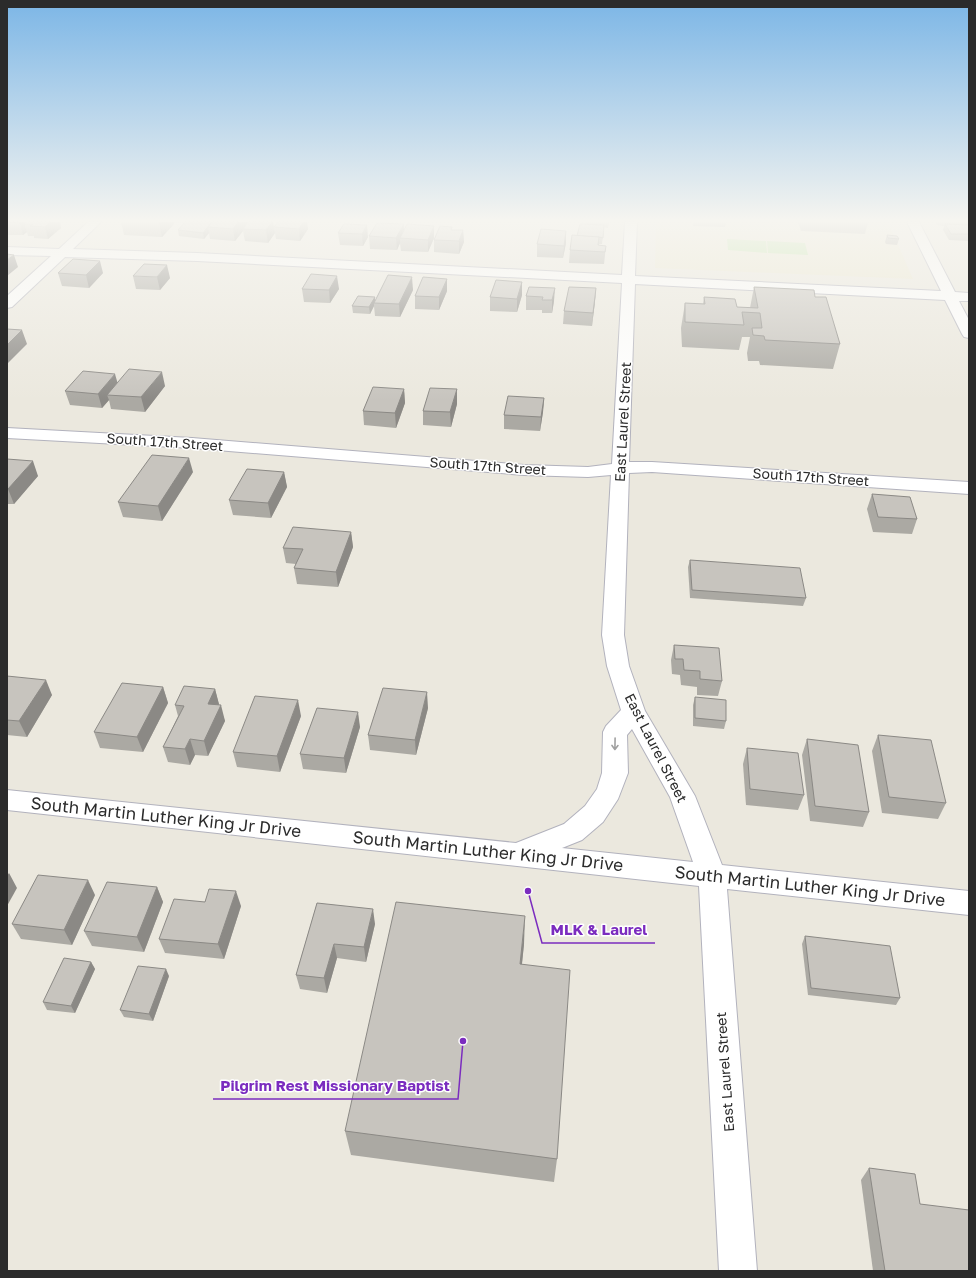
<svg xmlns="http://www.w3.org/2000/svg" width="976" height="1278" font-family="'Golos Text',sans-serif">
<rect width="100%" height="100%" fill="#ebe8de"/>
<!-- education -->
<polygon fill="#ebe7cf" points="656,222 888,222 913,279 655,268"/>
<!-- pitch -->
<g fill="#bae39d">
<polygon points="727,239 766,241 767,253 728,250"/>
<polygon points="767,241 805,243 808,255 768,253"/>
</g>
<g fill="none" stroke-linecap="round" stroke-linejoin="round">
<defs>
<path id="minor" d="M 88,222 L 101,222 L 73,249 L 197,253 L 622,275 L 625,222 L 637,222 L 635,276 L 941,291 L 907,222 L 919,222 L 955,292 L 969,293 L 969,301 L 959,301 L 969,320 L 969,338 L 964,337 L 962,334 L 945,300 L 635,284 L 629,462 L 652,462 L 969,482 L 969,494 L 652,472 L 629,473 L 624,635 L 629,666 L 645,711 L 695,796 L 722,865 L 969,891 L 969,915 L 727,889 L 757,1271 L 719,1271 L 699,886 L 7,810 L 7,790 L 516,843 L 564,824 L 585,806 L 597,789 L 602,773 L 603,732 L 606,726 L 621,710 L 607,666 L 602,635 L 611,475 L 588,477 L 524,475 L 192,448 L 7,438 L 7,428 L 192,438 L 524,465 L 588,467 L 612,464 L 622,283 L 197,261 L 65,257 L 12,307 L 7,308 L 7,296 L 51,256 L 7,255 L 7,247 L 59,249 ZM 632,729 L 670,797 L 693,862 L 562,848 L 582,840 L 603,822 L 618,799 L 628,773 L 627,735 Z"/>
</defs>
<!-- minor casing -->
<use href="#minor" stroke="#b2b2bd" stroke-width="2"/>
<!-- minor -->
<use href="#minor" fill="#fff" fill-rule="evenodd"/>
</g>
<!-- wall -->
<g fill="#aba9a3">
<polygon points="7,222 60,222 61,228 48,239 34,238 34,236 28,236 27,232 23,235 7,235"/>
<polygon points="121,222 273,222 275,233 268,243 245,241 243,231 235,241 210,239 209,233 204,239 179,236 178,230 185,223 174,222 174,224 162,237 124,235"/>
<polygon points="278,222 307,222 308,229 300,241 276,239 274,227"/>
<polygon points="586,222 609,222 608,228 604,227 602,244 599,244 599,245 606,246 604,264 569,263 570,250 577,236 585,224"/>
<polygon points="693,222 726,222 725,227 693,226"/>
<polygon points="798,222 868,222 865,234 801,231"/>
<polygon points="936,222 969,222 969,241 949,240 943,230 944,226 937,225"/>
<polygon points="344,224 368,237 363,246 340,245 338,233"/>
<polygon points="404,224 404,231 434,226 434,238 428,252 401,251 400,243 397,250 370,249 369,236"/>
<polygon points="452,230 463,230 464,242 459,254 434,252 434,240"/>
<polygon points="566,231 566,243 563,258 537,257 537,244"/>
<polygon points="887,235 899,239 897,245 886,244 885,242"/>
<polygon points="58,273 103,273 89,288 62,286"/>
<polygon points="133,276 170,278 160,290 136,289"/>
<polygon points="447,279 447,291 439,310 415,309 415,296"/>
<polygon points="522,282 522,295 517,312 490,311 490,297"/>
<polygon points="529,287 554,301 552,313 542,313 542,310 526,310 526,296"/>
<polygon points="754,287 815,297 840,344 833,369 760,365 759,361 748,361 747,353 750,337 742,337 739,350 682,347 681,328 685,303 703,304 704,297 737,307 750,308"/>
<polygon points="596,288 595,301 592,326 563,324 564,311"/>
<polygon points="302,289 339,289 330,303 304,302"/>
<polygon points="413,290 400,317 375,316 374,306 370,314 353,313 352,306 375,297 375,300"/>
<polygon points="118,382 165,386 145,412 111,409 109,400 102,408 70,405 65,391"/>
<polygon points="404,389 405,403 396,428 364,425 363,411"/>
<polygon points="457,389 457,404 451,427 423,425 423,411"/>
<polygon points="544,398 543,412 540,431 504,429 504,415"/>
<polygon points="7,459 38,476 14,504 7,504"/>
<polygon points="193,472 162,521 123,517 118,502"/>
<polygon points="284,472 287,487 271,518 233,515 229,500"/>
<polygon points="872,494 917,519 912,534 873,532 867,509"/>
<polygon points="351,532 353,547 338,587 297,584 294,568 296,564 286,563 283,548"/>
<polygon points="690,560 806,598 803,606 690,598 688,567"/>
<polygon points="674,645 722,681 718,696 697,695 697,687 681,685 680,675 672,674 671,660"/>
<polygon points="7,676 52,695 27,737 7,735"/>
<polygon points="163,687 168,703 143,752 100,748 94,732"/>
<polygon points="215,689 219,705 225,721 208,756 195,755 190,765 168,762 163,747 178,716 175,705"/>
<polygon points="695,697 726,721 724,729 693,726 693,705"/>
<polygon points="428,708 416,755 370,750 368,735"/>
<polygon points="301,716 280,772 237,767 233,752"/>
<polygon points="360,727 346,773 303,769 300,754"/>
<polygon points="878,735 946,803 938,819 882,813 872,751"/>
<polygon points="807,739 869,812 863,827 810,821 802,755"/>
<polygon points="747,748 804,795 798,810 746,805 743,764"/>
<polygon points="157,887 163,902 144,952 92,946 84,931"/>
<polygon points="95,895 72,945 21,939 12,924"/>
<polygon points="205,902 241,906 224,959 165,953 159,939"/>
<polygon points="317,903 375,924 366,962 337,958 327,993 300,989 296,975"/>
<polygon points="805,936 900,998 896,1005 808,995 802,944"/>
<polygon points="524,944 522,964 557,1159 554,1182 351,1155 345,1131"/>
<polygon points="91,962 95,969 75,1013 47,1010 43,1002"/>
<polygon points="169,976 153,1021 124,1017 120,1010"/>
<polygon points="869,1168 920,1204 969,1271 873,1271 861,1180"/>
</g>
<!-- shaded-wall -->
<g fill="#8b8985">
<polygon points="21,222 34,222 24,224 27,232 23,235 20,223"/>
<polygon points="50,222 60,222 61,228 48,239 45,227"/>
<polygon points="159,222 174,222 174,224 162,237"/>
<polygon points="212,222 208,227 209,233 204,239 203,233"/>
<polygon points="238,222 248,222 243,229 243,231 235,241 233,229"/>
<polygon points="272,222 273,222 275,233 268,243 266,230"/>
<polygon points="303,222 307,222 308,229 300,241 299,229"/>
<polygon points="404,224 404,236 400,238 400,243 397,250 396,238"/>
<polygon points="367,225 368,237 363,246 362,234"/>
<polygon points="434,226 434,238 428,252 428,240"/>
<polygon points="463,230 464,242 459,254 459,241"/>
<polygon points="566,231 566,243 563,258 564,246"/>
<polygon points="14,255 18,267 7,276 7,260"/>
<polygon points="100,261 103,273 89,288 86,275"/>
<polygon points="167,265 170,278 160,290 157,277"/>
<polygon points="337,276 339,289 330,303 329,290"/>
<polygon points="412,277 413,290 400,317 399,304"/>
<polygon points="447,279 447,291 439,310 439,297"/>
<polygon points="522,282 522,295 517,312 517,299"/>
<polygon points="555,288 554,301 552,313 552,300"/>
<polygon points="596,288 595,301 592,326 593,313"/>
<polygon points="375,297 375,303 374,303 374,306 370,314 369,307"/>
<polygon points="22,330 27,344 8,363 7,361 7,345"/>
<polygon points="162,372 165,386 145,412 141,397"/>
<polygon points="115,374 119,388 107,395 109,400 102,408 98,394"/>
<polygon points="404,389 405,403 396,428 395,413"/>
<polygon points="457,389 457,404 451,427 450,412"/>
<polygon points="544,398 543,412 540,431 541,417"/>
<polygon points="189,458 193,472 162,521 158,506"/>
<polygon points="33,461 38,476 14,504 8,489"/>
<polygon points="284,472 287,487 271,518 268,503"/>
<polygon points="351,532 353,547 338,587 336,572"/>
<polygon points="46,680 52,695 27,737 19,721"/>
<polygon points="163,687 168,703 143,752 137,737"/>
<polygon points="215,689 219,704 212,720 208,704"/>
<polygon points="427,692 428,708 416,755 415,740"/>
<polygon points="298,700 301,716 280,772 277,756"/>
<polygon points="221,705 225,721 208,756 204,741"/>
<polygon points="358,712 360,727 346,773 344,758"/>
<polygon points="190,739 195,755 190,765 185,749"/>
<polygon points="9,873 17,888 7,906 7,876"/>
<polygon points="88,880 95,895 72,945 64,930"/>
<polygon points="157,887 163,902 144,952 137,937"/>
<polygon points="236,891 241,906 224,959 218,944"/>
<polygon points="373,909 375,924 366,962 364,947"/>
<polygon points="525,916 524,944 519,991 520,964"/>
<polygon points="334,944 337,958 327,993 324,978"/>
<polygon points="91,962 95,969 75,1013 71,1006"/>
<polygon points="166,969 169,976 153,1021 149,1014"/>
</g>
<!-- building -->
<g fill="#c7c4be" stroke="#8b8985">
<polygon points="7,222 21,222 20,223"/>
<polygon points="26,222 50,222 45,227 30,226 33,224 24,224"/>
<polygon points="185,222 212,222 203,233 178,230"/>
<polygon points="212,222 238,222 233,229 208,227"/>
<polygon points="248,222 272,222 266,230 243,229"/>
<polygon points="278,222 303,222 299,229 274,227"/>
<polygon points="377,223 404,224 396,238 369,236"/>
<polygon points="344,224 367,225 362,234 338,233"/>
<polygon points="407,224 434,226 428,240 400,238"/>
<polygon points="580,224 604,225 603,238 599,237 577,236"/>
<polygon points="945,224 969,225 969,234 951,234"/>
<polygon points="440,226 452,227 451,230 463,230 459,241 434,240"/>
<polygon points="541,229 566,231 564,246 537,244"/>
<polygon points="572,235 599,237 598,245 606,246 605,252 570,250"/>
<polygon points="887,235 897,236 899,239 888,238"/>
<polygon points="7,254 14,255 7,260"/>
<polygon points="73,259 100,261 86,275 58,273"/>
<polygon points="144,264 167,265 157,277 133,276"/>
<polygon points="311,274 337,276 329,290 302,289"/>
<polygon points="388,275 412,277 399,304 374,303"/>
<polygon points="423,277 447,279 439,297 415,296"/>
<polygon points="496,280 522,282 517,299 490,297"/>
<polygon points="529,287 555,288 552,300 542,300 543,297 526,296"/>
<polygon points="569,287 596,288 593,313 564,311"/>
<polygon points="754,287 814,290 815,297 826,297 840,344 765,340 764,336 753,335 752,328 762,328 760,313 742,312 744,325 685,322 685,303 705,304 704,297 735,299 737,307 758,308"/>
<polygon points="358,296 375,297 369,307 352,306"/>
<polygon points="7,329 22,330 7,345"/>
<polygon points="129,369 162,372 141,397 107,395"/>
<polygon points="83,371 115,374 98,394 65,391"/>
<polygon points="373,387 404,389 395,413 363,411"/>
<polygon points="430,388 457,389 450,412 423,411"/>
<polygon points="508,396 544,398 541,417 504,415"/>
<polygon points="152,455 189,458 158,506 118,502"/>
<polygon points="7,459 33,461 8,489 7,489"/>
<polygon points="247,469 284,472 268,503 229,500"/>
<polygon points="872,494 910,497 917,519 878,517"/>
<polygon points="293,527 351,532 336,572 294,568 303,549 283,548"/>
<polygon points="690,560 800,568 806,598 692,590"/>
<polygon points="674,645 719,648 722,681 700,679 700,671 684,670 683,659 675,659"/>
<polygon points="7,676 46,680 19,721 7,720"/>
<polygon points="122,683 163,687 137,737 94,732"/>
<polygon points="184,686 215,689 208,704 221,705 204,741 190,739 185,749 163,747 184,706 175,705"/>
<polygon points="383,688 427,692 415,740 368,735"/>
<polygon points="255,696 298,700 277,756 233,752"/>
<polygon points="695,697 726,700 726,721 695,718"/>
<polygon points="317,708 358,712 344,758 300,754"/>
<polygon points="878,735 931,740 946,803 889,797"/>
<polygon points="807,739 858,745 869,812 815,806"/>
<polygon points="747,748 798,753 804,795 750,789"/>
<polygon points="38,875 88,880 64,930 12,924"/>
<polygon points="107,882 157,887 137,937 84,931"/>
<polygon points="209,889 236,891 218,944 159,939 174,899 205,902"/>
<polygon points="396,902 525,916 520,964 570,970 557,1159 345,1131"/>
<polygon points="317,903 373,909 364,947 334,944 324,978 296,975"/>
<polygon points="805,936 890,946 900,998 811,988"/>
<polygon points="64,958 91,962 71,1006 43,1002"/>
<polygon points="138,966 166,969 149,1014 120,1010"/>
<polygon points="869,1168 915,1174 920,1204 969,1210 969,1271 885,1271"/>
</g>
<!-- one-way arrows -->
<defs><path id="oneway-shaft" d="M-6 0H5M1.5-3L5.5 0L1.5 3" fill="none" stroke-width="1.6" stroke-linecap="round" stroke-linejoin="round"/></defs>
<use stroke="#a0a0a0" href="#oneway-shaft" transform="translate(615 744) rotate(91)"/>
<!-- sky -->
<linearGradient id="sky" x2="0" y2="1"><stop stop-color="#7cb6e6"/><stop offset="0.55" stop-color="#f6f5f0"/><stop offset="1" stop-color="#f6f5f0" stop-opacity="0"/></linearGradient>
<rect width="976" height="401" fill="url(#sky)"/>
<g text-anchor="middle" stroke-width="3" stroke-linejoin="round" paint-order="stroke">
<!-- street labels -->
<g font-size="14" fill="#2b2b2b" stroke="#fff">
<text transform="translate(623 422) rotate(-87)" y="5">East Laurel Street</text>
<text transform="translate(165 442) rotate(4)" y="5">South 17th Street</text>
<text transform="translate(488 466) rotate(4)" y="5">South 17th Street</text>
<text transform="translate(811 477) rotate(4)" y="5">South 17th Street</text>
<text transform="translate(656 748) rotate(63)" y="5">East Laurel Street</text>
<text transform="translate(725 1072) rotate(-94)" y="5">East Laurel Street</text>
</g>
<!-- near-street labels -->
<g font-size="17" fill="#2b2b2b" stroke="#fff">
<text transform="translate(166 817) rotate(6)" y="6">South Martin Luther King Jr Drive</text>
<text transform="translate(488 851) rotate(6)" y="6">South Martin Luther King Jr Drive</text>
<text transform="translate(810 886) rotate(6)" y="6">South Martin Luther King Jr Drive</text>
</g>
</g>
<!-- callouts -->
<path fill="none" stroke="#7b2cbf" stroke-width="1.5" d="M528 891L542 943H655M463 1041L458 1099H213"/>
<g fill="#7b2cbf" stroke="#fff" stroke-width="1.5">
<circle cx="528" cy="891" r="4"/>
<circle cx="463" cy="1041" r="4"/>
</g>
<g font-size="15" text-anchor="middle" font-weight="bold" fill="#7b2cbf" stroke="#fff" stroke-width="3" stroke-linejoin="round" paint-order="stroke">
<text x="599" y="935">MLK &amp; Laurel</text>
<text x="335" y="1091">Pilgrim Rest Missionary Baptist</text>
</g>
<!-- border -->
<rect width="976" height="1278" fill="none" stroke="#2b2b2b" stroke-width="16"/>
</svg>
